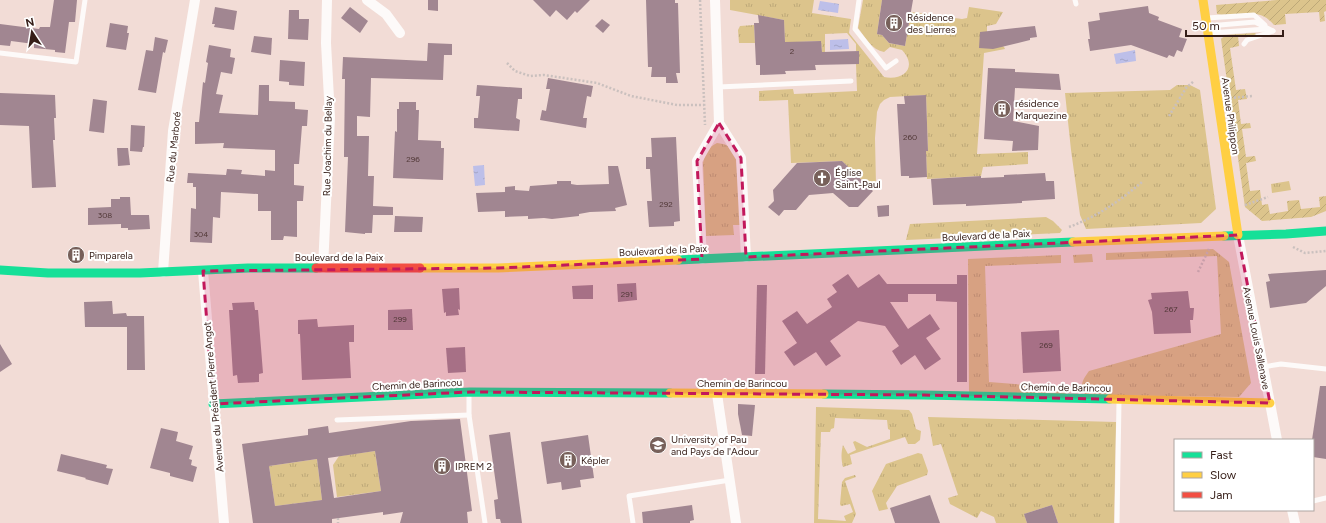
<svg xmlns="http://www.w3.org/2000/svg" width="1326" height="523" font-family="Figtree,sans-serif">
<defs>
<pattern id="grass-tufts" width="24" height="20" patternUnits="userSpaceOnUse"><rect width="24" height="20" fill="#dcc48c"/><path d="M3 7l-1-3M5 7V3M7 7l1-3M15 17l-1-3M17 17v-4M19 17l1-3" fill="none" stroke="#bda878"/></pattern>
<pattern id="garden-furrows" width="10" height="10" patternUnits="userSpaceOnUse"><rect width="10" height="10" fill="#dcc48c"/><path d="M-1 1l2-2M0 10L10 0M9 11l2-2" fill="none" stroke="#bda878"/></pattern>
<pattern id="water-ripples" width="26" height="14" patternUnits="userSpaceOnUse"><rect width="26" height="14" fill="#bdbfe9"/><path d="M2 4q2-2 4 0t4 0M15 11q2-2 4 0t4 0" fill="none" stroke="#a3a4c7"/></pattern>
</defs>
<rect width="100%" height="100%" fill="#f2dcd6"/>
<!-- grass -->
<g fill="url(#grass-tufts)">
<path d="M 730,0 L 814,0 L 812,13 L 851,19 L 849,33 L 884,77 C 904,81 918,67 902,50 L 890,47 L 884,52 C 872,50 865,37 858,28 L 863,0 L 882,0 L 877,34 L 882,35 L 889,43 L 905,46 L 911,12 L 962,19 L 967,18 L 969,7 L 1003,12 L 996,24 L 987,26 L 987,32 L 1003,46 L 1004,47 L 1005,49 L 984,53 L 977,154 L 1028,152 L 1028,164 L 983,167 L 981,176 L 927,179 L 926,151 L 928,150 L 926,95 L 890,97 L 884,100 L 880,104 L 877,112 L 875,138 L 876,185 L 868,186 L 842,161 L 791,163 L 788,100 L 759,101 L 759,91 L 793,89 L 794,94 L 857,91 L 856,64 L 859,63 L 859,51 L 856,51 L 856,44 L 847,33 L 825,34 L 825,52 L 822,52 L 821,41 L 796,42 L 785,48 L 784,20 L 730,10 Z"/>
<polygon points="754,25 755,43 739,43 738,30 740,26"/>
<polygon points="1177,85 1190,85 1200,90 1216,209 1201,223 1086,229 1080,215 1071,150 1065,93 1170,90"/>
<path d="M 717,143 L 723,144 L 729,146 L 736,155 L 741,225 L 733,225 L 734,235 L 706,236 L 703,163 C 705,154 708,147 717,143 Z"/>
<polygon points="1289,181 1291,190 1272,193 1271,184"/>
<polygon points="1046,217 1053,221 1062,230 1060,233 906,240 910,224"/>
<path d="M 1213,249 L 1229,262 L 1251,383 L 1239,397 L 1085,395 C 1079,384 1083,380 1089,371 L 1221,334 L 1217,256 L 1106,260 L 1106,253 Z"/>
<polygon points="1092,254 1093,262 1074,263 1073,255"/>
<polygon points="1061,255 1061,263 985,266 989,382 1064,388 1065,395 969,393 968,259"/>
<path d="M 816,407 L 909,410 L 912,414 L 916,429 L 921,431 L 920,440 L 915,444 L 908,444 L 905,437 L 850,455 L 852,464 L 843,467 C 841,460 841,452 843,445 L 848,454 L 856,450 L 853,442 L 855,441 L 867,447 L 890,439 L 890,430 L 888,429 L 887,420 L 835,418 L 834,428 L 831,429 L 830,432 L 821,432 L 818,519 L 846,521 L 844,516 L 853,512 L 850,504 L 841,506 L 840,504 L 842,482 L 845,478 L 855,475 L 856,477 L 845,481 L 856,514 L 852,523 L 814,523 Z"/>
<polygon points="928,417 1116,422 1114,523 1058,523 1052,505 1024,514 1027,523 996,523 994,517 981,511 977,518 950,504 948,498 958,495 941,444 933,446"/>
<polygon points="375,451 381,491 337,497 333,465 339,456"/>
<polygon points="918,453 922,454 928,471 927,475 897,486 886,503 888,509 879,511 872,491 886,464"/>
<polygon points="317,459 322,500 275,506 269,466"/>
</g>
<!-- garden -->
<g fill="url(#garden-furrows)">
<path d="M 1277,0 L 1326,0 L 1326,11 L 1324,12 L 1325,21 L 1320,22 L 1319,12 L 1285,14 L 1286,24 L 1274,25 C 1258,5 1239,18 1217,14 L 1216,5 Z"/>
<polygon points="1255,33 1256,34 1255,35 1238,36 1239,46 1230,48 1236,90 1245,89 1247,99 1238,100 1241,124 1250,123 1251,128 1242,129 1246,157 1255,156 1256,161 1246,163 1250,191 1260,190 1262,205 1268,204 1270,214 1288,211 1287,201 1299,200 1301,209 1320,207 1319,197 1326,196 1326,211 1311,217 1262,221 1245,207 1221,39 1226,35"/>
</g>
<!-- water -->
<g fill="url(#water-ripples)">
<polygon points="820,1 839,4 838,13 818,10"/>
<polygon points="848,39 849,49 830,50 830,40"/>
<polygon points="1135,50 1136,61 1116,64 1114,54"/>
<polygon points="484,165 485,185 475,186 473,166"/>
</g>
<!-- building -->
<g fill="#a18691" fill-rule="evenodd">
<polygon points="54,0 77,0 75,22 69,22 65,53 55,52 55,50 34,48 34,44 11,41 10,46 0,45 0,24 39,29 40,27 50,27"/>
<polygon points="428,0 438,0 438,11 428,10"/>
<polygon points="533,0 590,0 577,13 575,11 567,20 556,10 550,17"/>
<polygon points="646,0 675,0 675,3 678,3 680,73 676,73 678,83 666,83 666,77 651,77 652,67 648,67"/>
<polygon points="882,0 913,0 905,46 889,43 882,35 877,34"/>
<polygon points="1148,6 1149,13 1159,17 1158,20 1182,29 1179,37 1187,39 1182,52 1177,50 1174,57 1169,55 1167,58 1131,45 1090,51 1088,39 1090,39 1088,22 1100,20 1099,13"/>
<polygon points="215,7 237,11 234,30 214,27 215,24 212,24"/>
<polygon points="350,7 368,21 360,33 341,18"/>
<polygon points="289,10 299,10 299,19 309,19 308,40 288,39"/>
<polygon points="758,15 784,20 785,42 821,41 822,52 859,51 859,64 815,65 816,70 785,71 786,74 760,75 760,65 756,65 754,23 759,23"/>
<polygon points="602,19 610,25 603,33 595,26"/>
<polygon points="110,23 128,26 127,33 129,33 126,50 106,47"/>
<polygon points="1035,26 1037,37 1030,38 1030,40 993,49 979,48 980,32"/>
<polygon points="254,36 272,38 271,55 251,52"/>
<polygon points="155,37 168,40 165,53 163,52 156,93 138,90 146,50 153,51"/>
<polygon points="428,43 452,44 452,55 444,55 443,80 371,78 370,117 357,116 357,136 369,136 368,176 374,176 373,206 393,207 393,215 373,215 372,233 365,233 365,234 345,232 348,157 344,157 344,153 345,79 342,79 343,57 427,61"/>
<polygon points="209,45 231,49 230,57 235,58 232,74 221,72 216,94 223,95 219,113 258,115 259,85 269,85 269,101 295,102 295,109 308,110 307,126 302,126 299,164 294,164 294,185 304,186 303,201 297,201 297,237 284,236 283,240 271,240 271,211 258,211 258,194 221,192 220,218 213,217 212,243 190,242 191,208 196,209 196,187 193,187 193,183 187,183 188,173 226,175 227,169 242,170 241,174 265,176 265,170 275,171 275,150 223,148 224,143 195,144 195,122 199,122 203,82 205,83 208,63 206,62"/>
<polygon points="280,60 305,62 304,86 289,85 289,82 279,81"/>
<polygon points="988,68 1015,69 1015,72 1059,74 1061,90 1015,88 1013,121 1039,126 1038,150 1012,151 1013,141 984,139"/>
<polygon points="548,78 593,86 591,97 587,96 583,118 587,118 586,128 540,120 542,110 546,111 550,89 546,89"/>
<polygon points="477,85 522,88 522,99 518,99 516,118 520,120 519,131 474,128 474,118 478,118 480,96 476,96"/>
<polygon points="0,93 55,95 56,118 54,118 55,140 53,140 56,187 32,188 29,126 0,125"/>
<polygon points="926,95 928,151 926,151 927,177 909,178 909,176 901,176 897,104 905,104 904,96"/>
<polygon points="93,99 107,101 104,133 89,131"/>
<polygon points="399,102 416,102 416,110 419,110 418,140 441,141 441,148 444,148 443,180 393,178 395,131 397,132 397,109 399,109"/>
<polygon points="131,125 145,126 144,147 143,147 142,152 130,151"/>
<polygon points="676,137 680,221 674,222 674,226 649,227 647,201 652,201 650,169 646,169 646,157 652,157 651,138"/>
<polygon points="117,148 128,148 130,165 118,166"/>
<polygon points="842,161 873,191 858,207 849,207 833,193 809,195 796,210 784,210 779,216 768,207 774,201 773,190 797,163"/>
<polygon points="608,166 618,166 627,205 615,208 616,211 590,212 579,214 579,216 552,219 544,218 528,219 528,216 505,217 505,211 478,212 476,193 505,192 505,187 515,186 515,190 529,191 530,186 557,184 557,181 571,181 571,184 577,185 609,184"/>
<polygon points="1045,173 1046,181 1054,181 1055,199 1022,201 1022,203 966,206 966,204 933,205 931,179 981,176 981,178 1004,177 1004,175"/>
<polygon points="120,197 130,197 131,215 149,215 150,229 128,230 128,228 121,228 121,224 88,225 88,208 111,207 111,199 120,199"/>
<polygon points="889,205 889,216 878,217 877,206"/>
<polygon points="395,216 423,217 422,232 394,232"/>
<polygon points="1326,270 1326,286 1306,303 1270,308 1266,282 1270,281 1268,274"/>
<polygon points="848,274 858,288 879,274 887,284 957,284 957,275 967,275 967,382 957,382 957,302 936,301 936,294 908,294 908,302 890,302 908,329 930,314 940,329 926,338 941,359 925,370 915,355 901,365 892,351 899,346 885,326 858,321 830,341 841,356 826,366 816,352 794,366 784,352 797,343 782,321 797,311 807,324 832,307 827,299 837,292 832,285"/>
<polygon points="636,283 637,300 618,302 617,284"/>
<polygon points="593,285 593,299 573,299 572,286"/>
<polygon points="757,285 767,285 765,374 755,374"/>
<polygon points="459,288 460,310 458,309 459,315 446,316 446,312 444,313 442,289"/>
<polygon points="1188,291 1190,308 1194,308 1193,320 1190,320 1191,333 1154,334 1152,312 1148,300 1152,299 1151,293"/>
<polygon points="112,301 113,314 126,313 127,316 144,316 145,370 127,370 127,327 85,327 84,302"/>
<polygon points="254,302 255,310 258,310 263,373 259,374 259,382 238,383 237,375 233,376 229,310 233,310 232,303"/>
<polygon points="412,309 413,330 388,330 388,310"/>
<polygon points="317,319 318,327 354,325 354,342 349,342 351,378 302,380 300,334 298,334 298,320"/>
<polygon points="1059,330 1061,371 1023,373 1021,332"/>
<polygon points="0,344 12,364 0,372"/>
<polygon points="465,347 466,372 448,373 446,348"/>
<polygon points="1320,386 1326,386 1326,459 1313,457 1312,440"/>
<polygon points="738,404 755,405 752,436 742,435 738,414"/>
<path d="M 460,419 L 472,511 L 467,512 L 468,523 L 400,523 L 403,512 L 383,515 L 383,512 L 332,519 L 332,523 L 253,523 L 242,444 L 308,435 L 308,429 L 328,426 L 329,433 L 411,421 ZM 375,451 L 381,491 L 334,498 L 328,458 ZM 317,459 L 322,500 L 275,506 L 269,466 Z"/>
<polygon points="161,428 178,432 176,441 193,446 189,459 192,460 191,465 197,467 193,482 170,476 170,473 150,468"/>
<polygon points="510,432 522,523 501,523 500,519 496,519 494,500 498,499 489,435"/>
<polygon points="588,435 594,478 580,480 581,487 562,490 561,482 547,484 541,442"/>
<polygon points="61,454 107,465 106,468 113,469 108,485 85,479 86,478 57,471"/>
<polygon points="930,495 940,523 895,523 890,508"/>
<polygon points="692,505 694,520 690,521 690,523 643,523 642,512"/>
<polygon points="1052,505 1058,523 1027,523 1024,514"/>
</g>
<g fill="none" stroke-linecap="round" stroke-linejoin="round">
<!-- path -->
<g stroke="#cac0be" stroke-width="2.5" stroke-dasharray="2 2" stroke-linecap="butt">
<polyline points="700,0 705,125"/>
<polyline points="507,63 515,71 530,76 544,75 597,83 631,96 677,105 704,105"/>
<polyline points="1230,98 1252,96"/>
<polyline points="1169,116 1186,88 1194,81"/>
<polyline points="1245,205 1268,197"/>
<path d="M 1069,227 C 1096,217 1120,201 1142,182"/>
<polyline points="1293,247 1305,253 1326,251"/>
<polyline points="1198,272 1209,249"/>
<polyline points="338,518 338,523"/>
</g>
<!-- lane -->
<g stroke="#fdfaf9" stroke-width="5">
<polyline points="859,0 855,29 886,68 896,61"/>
<polyline points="1075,0 1076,4"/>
<polyline points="1207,18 1254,15 1265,25"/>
<polyline points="1208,26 1255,22 1273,31"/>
<polyline points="1209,33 1267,29"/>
<polyline points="1244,44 1247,40 1273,31"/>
<polyline points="0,53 76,62 85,0"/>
<polyline points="718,87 851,81"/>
<polyline points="1263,367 1281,364 1326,369"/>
<polyline points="469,393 469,415 485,523"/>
<polyline points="337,420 469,415"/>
<polyline points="1313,501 1326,498"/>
<polyline points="633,523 629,496 730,480"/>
<polyline points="1117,523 1119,401"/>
</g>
<!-- street -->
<g stroke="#fdfaf9" stroke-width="10">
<polyline points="367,0 386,14 400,33"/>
<polyline points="715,0 719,123"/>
<polyline points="1238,235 1277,440"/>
<polyline points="702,259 697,161 719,123 741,158 746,257"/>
<polyline points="323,268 330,117 326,43 327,0"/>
<polyline points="203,271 224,523"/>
<polyline points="163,272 173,131 195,0"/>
<polyline points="717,394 736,523"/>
<polyline points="1292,510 1295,523"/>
</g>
<!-- fast -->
<g stroke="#16e098" stroke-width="9">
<polyline points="1224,236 1286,234 1326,231"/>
<polyline points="678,260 1073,242"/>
<polyline points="0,270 48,273 140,273 248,268 316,268"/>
<polyline points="824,394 924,395 1110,399"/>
<polyline points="213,404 470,392 670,393"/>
</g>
<!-- slow -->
<g stroke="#ffcf43" stroke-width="9">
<polyline points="1203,0 1238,235"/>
<polyline points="1073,242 1224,236"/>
<polyline points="420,268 498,268 678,260"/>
<polyline points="670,393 824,394"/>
<polyline points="1110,399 1270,403"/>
</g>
<!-- jam -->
<polyline stroke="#f24e42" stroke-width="9" points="316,268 420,268"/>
</g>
<!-- marked area -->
<path fill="#c2185b" fill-opacity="0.2" stroke="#c2185b" stroke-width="3" stroke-dasharray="8 5" stroke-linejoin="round" d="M 719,123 L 741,158 L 746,257 L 1238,235 L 1270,403 L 924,395 L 470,392 L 213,404 L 203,271 L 498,268 L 702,259 L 697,161 Z"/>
<!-- icons -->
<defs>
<symbol id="building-disc" viewBox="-11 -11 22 22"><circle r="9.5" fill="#77605a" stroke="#fff"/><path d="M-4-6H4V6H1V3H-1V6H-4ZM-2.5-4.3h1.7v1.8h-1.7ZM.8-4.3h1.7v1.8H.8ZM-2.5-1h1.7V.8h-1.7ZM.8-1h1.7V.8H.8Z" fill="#fff"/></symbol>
<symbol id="church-disc" viewBox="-11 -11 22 22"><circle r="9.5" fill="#77605a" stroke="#fff"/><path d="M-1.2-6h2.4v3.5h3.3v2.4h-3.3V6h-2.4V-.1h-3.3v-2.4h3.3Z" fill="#fff"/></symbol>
<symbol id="university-disc" viewBox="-11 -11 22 22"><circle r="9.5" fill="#77605a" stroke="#fff"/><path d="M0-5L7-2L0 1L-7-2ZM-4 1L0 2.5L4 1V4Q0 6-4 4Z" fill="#fff"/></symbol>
</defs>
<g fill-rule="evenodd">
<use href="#building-disc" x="884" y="13" width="20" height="20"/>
<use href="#building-disc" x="992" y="99" width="20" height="20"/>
<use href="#church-disc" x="812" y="168" width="20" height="20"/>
<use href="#building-disc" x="66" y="245" width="20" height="20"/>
<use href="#university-disc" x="648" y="435" width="20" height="20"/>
<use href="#building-disc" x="558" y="450" width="20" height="20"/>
<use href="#building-disc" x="432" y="456" width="20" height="20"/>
</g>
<g text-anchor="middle" stroke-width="4" stroke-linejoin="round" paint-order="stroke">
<!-- number labels -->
<g font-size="8" fill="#503736">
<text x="792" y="54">2</text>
<text x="910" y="140">260</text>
<text x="413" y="162">296</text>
<text x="666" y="207">292</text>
<text x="105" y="218">308</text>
<text x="201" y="237">304</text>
<text x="627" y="297">291</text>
<text x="1171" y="312">267</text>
<text x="400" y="322">299</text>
<text x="1046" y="348">269</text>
</g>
<!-- poi labels -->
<g font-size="10" fill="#351d17" stroke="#fff" text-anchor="start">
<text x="907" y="21">Résidence<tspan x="907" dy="12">des Lierres</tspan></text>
<text x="1015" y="107">résidence<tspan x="1015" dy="12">Marquezine</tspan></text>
<text x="835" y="176">Église<tspan x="835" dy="12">Saint-Paul</tspan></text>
<text x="89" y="259">Pimparela</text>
<text x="671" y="443">University of Pau<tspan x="671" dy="12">and Pays de l'Adour</tspan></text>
<text x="581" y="464">Képler</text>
<text x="455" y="470">IPREM 2</text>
</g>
<!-- street labels -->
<g font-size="10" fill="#351d17" stroke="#fff">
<text transform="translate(1231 116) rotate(82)" y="4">Avenue Philippon</text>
<text transform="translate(327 146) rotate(-89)" y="4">Rue Joachim du Bellay</text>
<text transform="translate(173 147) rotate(-84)" y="4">Rue du Marboré</text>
<text transform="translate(986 235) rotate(-3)" y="4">Boulevard de la Paix</text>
<text transform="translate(663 250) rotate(-3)" y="4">Boulevard de la Paix</text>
<text x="339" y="261">Boulevard de la Paix</text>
<text transform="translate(1257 338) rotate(79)" y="4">Avenue Louis Sallenave</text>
<text x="742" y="387">Chemin de Barincou</text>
<text transform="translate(417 384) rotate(-3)" y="4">Chemin de Barincou</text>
<text transform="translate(1066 387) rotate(1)" y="4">Chemin de Barincou</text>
<text transform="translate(213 397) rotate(-95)" y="4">Avenue du Président Pierre Angot</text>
</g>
</g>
<!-- legend -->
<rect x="1174" y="439" width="140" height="72" fill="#ffffff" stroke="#aea5a2"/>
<rect x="1182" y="452" width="20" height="6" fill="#16e098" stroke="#aea5a2"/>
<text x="1210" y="459" font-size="12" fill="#351d17">Fast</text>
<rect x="1182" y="472" width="20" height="6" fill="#ffcf43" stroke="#aea5a2"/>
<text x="1210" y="479" font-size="12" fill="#351d17">Slow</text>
<rect x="1182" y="492" width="20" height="6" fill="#f24e42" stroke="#aea5a2"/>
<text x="1210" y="499" font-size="12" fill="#351d17">Jam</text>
<!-- north arrow -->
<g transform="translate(32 32) rotate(348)" stroke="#ffffff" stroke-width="3" paint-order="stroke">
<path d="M0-3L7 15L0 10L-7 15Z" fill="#351d17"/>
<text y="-6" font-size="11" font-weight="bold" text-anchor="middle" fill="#351d17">N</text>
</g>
<!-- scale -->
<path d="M1186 30v6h97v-6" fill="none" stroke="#351d17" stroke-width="2"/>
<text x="1192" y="30" font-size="12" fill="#351d17" stroke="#ffffff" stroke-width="3" paint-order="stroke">50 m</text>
</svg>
